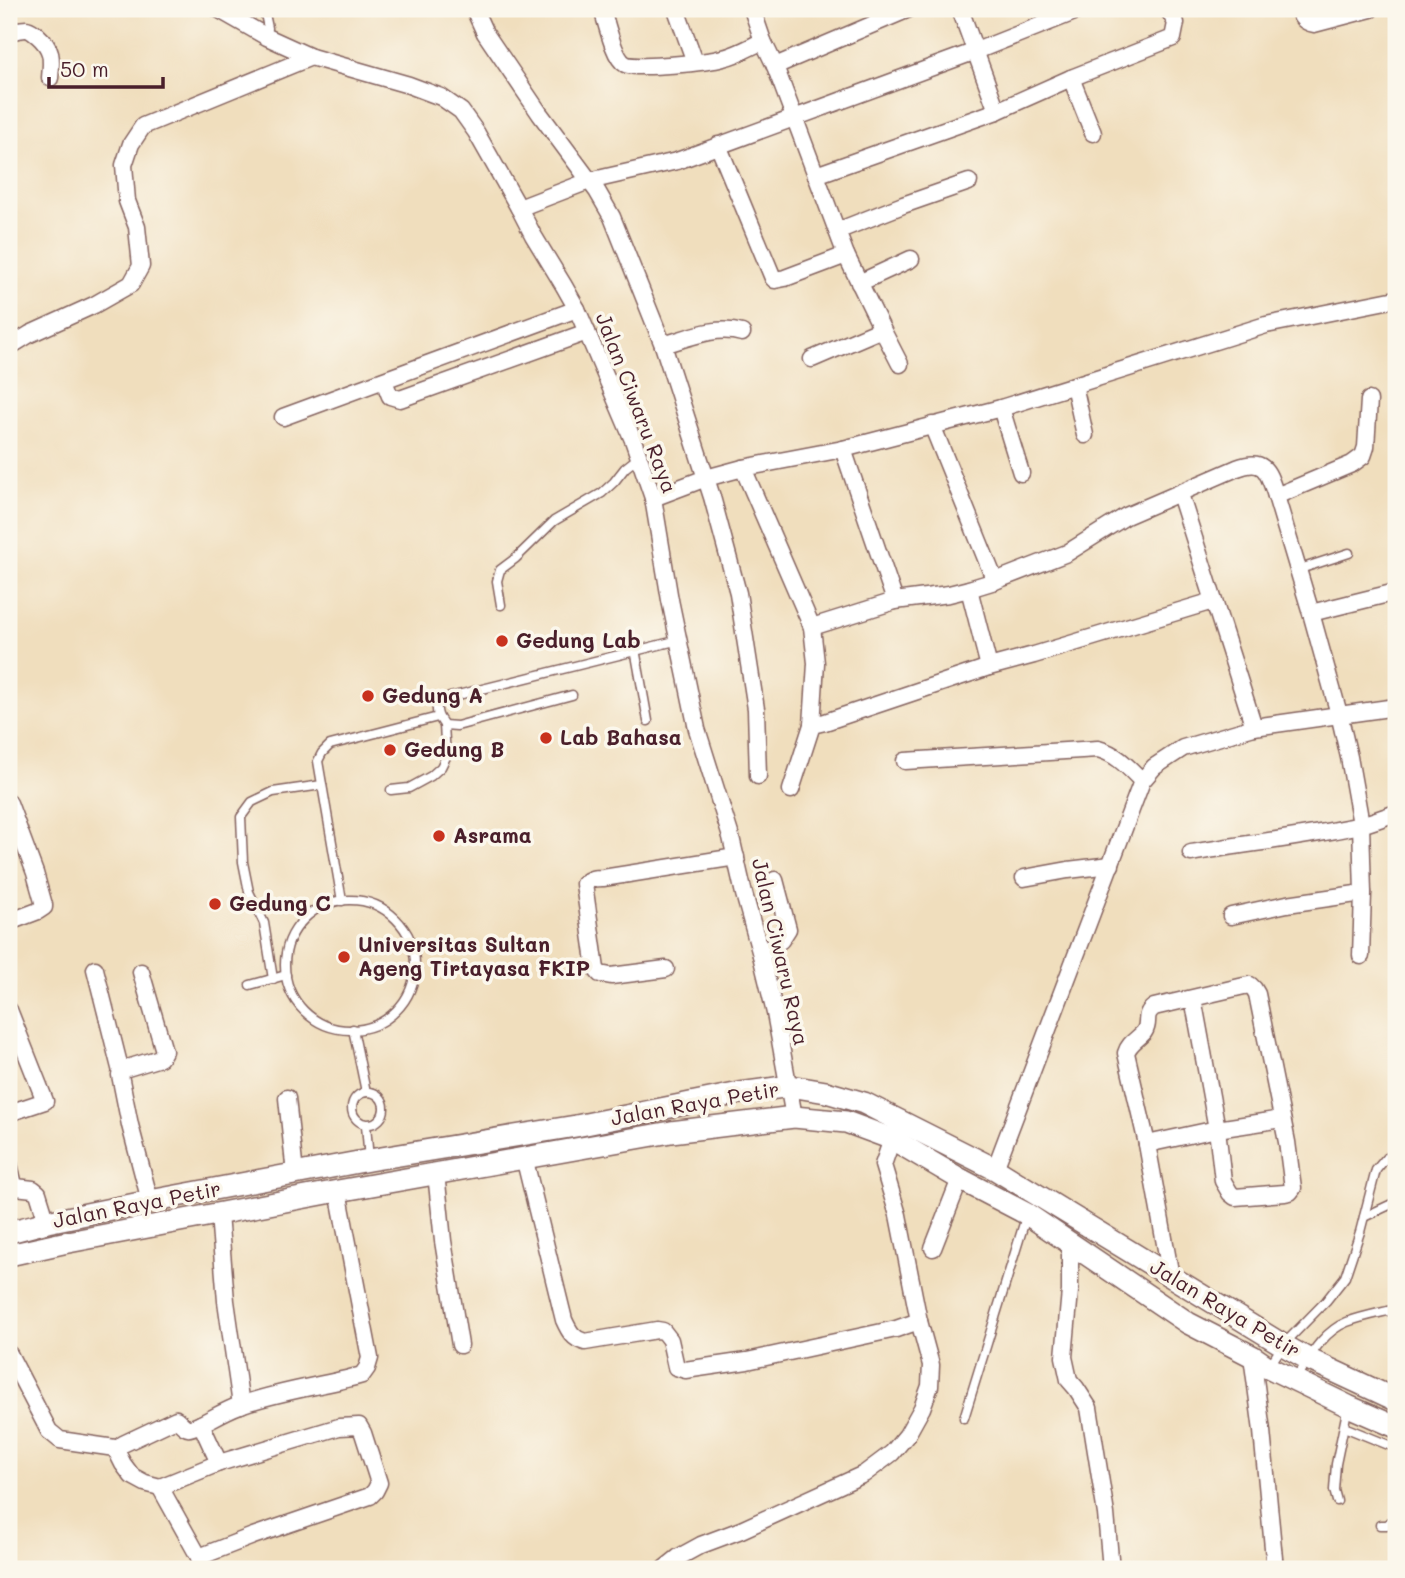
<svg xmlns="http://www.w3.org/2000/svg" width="1405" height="1578" font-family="Mali,sans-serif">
<rect width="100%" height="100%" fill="#fbf7ec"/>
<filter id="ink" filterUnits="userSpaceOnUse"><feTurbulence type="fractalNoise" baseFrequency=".0143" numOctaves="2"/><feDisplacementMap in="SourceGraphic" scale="14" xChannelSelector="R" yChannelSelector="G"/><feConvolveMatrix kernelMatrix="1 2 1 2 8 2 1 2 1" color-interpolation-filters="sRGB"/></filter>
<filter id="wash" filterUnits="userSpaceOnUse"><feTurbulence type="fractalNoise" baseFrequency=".00686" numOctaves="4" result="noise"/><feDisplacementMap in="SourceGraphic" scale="28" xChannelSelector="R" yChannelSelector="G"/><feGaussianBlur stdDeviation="1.57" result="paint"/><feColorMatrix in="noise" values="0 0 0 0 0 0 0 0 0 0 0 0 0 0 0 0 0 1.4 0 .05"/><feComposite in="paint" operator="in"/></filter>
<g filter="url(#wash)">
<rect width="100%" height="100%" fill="#f0debd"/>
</g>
<g filter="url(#ink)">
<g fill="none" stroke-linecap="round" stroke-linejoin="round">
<defs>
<g id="service">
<polyline points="264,9 268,28 267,37"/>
<polyline points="1297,570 1349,553"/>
<polyline points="501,605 497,581 500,570 516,558 554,521 602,493 614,482 625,468 639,457"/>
<polyline points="635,649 648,721"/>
<path d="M 572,695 L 457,726 L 444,725 C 439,718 436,714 437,705 L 450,697 L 679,640"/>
<polyline points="391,790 409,788 431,776 441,767 446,757 444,725"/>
<circle cx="350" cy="965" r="65"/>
<polyline points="342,901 318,761 322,753 330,745 438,717"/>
<polyline points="273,979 264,923 249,892 243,862 241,817 252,802 273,792 322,785"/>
<polyline points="250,985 286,975"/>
<polyline points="353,1029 366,1092"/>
<circle cx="368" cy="1108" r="16"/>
<polyline points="366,1125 369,1160"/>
<polyline points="1364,1217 1396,1202"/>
<polyline points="1270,1365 1283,1345 1326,1301 1345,1277 1360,1232 1376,1170 1386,1158 1396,1153"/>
<path d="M 1295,1379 C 1309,1358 1322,1332 1347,1322 C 1363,1316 1380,1313 1396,1309"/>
<polyline points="964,1418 1026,1217"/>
<polyline points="1344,1427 1396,1448"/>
<polyline points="1337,1501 1334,1490 1336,1464 1348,1406"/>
<polyline points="1380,1525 1387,1525 1396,1517"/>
</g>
<g id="minor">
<polyline points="218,9 267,37 311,57 409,85 441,97 461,111 476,132 519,208 533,235 564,286 577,309 633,440 653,498 670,600 697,729 731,837 744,894 761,955 775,1013 794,1117"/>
<path d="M 474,9 L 485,33 L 540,114 L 597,191 L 612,217 L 663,345 C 688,338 716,325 742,333"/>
<path d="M 602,9 C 606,21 614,58 625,64 C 635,70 709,62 723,58 C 737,55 750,47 763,41 L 752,9"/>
<polyline points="676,9 695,62"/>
<polyline points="960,9 997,111"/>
<path d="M 1298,9 C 1301,18 1304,22 1314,24 L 1371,9"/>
<path d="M 9,32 C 14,31 22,29 26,29 C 30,29 34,33 37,35 C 53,49 52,58 50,78"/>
<polyline points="775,66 909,9"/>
<polyline points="1071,78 1093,133"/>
<polyline points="718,145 773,278 775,280 785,278 846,255 775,66 763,41"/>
<polyline points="816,175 997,111 1071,78 1173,38 1176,23 1168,9"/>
<polyline points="519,208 589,181 677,161 976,51 1082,9"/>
<polyline points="837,231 903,205 969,182"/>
<polyline points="859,283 911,259"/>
<polyline points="882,329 900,364"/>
<polyline points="663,345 712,497 738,593 756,709 758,776"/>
<polyline points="9,347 30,334 94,305 131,284 141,266 137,227 127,201 124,165 131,144 143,126 311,57"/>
<polyline points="812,359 882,329 846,255"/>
<polyline points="384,381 390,396 400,399 587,332"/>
<polyline points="1074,385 1085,435"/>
<polyline points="1001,408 1021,473"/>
<polyline points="283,417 577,309"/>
<polyline points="932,425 995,581"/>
<path d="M 843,449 L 895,601 L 949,594 L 969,589 L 995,581 L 1067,553 L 1126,516 L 1237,468 C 1266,457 1268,473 1276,496 L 1311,613 L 1339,714 L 1349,757 L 1361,824 L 1363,893 L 1287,904 L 1231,916"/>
<polyline points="743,468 812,627 816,663 812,725"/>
<polyline points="1180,494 1254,727 1396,707"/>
<polyline points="1276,496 1352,464 1363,456 1366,447 1369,400"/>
<polyline points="653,498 706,478 743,468 843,449 1001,408 1266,325 1396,299"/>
<polyline points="969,589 989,667"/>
<polyline points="1311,613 1396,592"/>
<polyline points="812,627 895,601"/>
<path d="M 905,761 L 1098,749 C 1117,754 1128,767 1142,781"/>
<polyline points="791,790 812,725 825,722 989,667 1034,655 1213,601"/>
<polyline points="9,803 35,873 44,905 44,907 38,911 9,922"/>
<path d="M 1191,853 C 1247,843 1304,838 1360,825 C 1372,822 1384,817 1396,813"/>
<polyline points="1024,878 1068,870 1111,865"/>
<polyline points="761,955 781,940 788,929 775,880"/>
<polyline points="1361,956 1363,893"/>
<polyline points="95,969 121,1072"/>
<path d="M 666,969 L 611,976 L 600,974 L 596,969 L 584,884 C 590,878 595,878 603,878 L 736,857"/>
<polyline points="141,972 164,1051 160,1058 124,1069 120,1075 130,1125 150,1201"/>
<polyline points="9,1010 45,1101 9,1113"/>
<polyline points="287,1098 295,1174"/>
<polyline points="1147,1144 1217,1129 1282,1119"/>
<path d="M 524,1157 L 564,1320 C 569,1331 573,1339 585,1342 L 657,1330 L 663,1331 L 670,1340 L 676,1367 L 685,1370 L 747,1361 L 896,1329 L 919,1321"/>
<polyline points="9,1164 14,1185 16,1187 33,1189 38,1193 47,1222"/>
<polyline points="995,1169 1142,781 1154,767 1183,748 1254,727"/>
<polyline points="436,1173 443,1241 460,1345"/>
<polyline points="219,1214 226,1301 241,1405"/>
<polyline points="1070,1242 1070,1291 1064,1357 1069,1380 1076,1388 1089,1408 1106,1514 1111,1569"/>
<polyline points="933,1248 960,1179"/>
<path d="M 1171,1277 L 1147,1144 L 1126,1053 C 1129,1043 1137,1040 1144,1032 C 1151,1022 1142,1016 1154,1007 L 1244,986 L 1250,985 L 1254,989 L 1257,994 L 1287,1142 L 1293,1188 L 1290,1192 L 1285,1193 L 1235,1197 L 1230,1193 L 1223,1181 L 1217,1129 L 1193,998"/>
<polyline points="9,1354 49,1431 60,1440 115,1448 123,1464 132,1476 145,1483 160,1487 219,1463 339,1427 359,1426 363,1433 379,1483 375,1491 370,1496 253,1536 199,1557"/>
<polyline points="1252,1356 1262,1431 1275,1569"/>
<path d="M 201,1424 C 213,1418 226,1410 240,1405 C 280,1391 322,1386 362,1375 L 367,1368 L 370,1358 L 338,1191"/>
<path d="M 123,1444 L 176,1419 C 188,1429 185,1431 201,1424 L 219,1463"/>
<polyline points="160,1487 199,1557 202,1569"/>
<polyline points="664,1569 679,1557 701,1545 741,1530 864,1474 892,1453 907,1435 922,1408 930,1386 931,1365 919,1321 898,1215 883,1165 892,1139"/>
</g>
<g id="secondary">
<polyline points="9,1232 47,1222 150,1201 369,1160 576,1126 740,1093 790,1086 826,1092 864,1103 995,1169 1283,1345 1308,1359 1396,1400"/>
<polyline points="9,1255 63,1243 338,1191 671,1132 794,1117 846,1122 892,1139 960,1179 1027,1214 1188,1323 1252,1356 1268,1367 1348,1406 1396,1427"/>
</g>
</defs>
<!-- service casing -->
<use href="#service" stroke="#84625e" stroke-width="11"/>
<!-- minor casing -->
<use href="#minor" stroke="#84625e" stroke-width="19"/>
<!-- secondary casing -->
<use href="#secondary" stroke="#84625e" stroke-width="24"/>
<!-- service -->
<use href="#service" stroke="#fff" stroke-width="8"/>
<!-- minor -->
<use href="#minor" stroke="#fff" stroke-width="16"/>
<!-- secondary -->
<use href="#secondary" stroke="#fff" stroke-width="21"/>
</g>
</g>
<!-- markers -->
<g fill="#c8321e" stroke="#fbf7ec" stroke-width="2.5">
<circle cx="502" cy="641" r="7"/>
<circle cx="368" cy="696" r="7"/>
<circle cx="546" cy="738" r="7"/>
<circle cx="390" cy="750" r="7"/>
<circle cx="439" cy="836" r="7"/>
<circle cx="215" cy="904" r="7"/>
<circle cx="344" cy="957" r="7"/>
</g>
<g text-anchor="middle" stroke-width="7" stroke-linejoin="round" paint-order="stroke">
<!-- street labels -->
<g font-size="21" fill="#4a1f2b" stroke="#fbf7ec">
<text transform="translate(636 403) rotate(69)" y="7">Jalan Ciwaru Raya</text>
<text transform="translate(780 952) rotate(77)" y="7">Jalan Ciwaru Raya</text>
<text transform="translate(695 1104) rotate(-10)" y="7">Jalan Raya Petir</text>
<text transform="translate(137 1205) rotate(-11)" y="7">Jalan Raya Petir</text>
<text transform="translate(1225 1309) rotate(31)" y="7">Jalan Raya Petir</text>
</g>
<!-- poi labels -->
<g font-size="21" font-weight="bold" fill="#4a1f2b" stroke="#fbf7ec" text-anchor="start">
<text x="516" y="648">Gedung Lab</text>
<text x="382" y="703">Gedung A</text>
<text x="560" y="745">Lab Bahasa</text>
<text x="404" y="757">Gedung B</text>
<text x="453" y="843">Asrama</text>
<text x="229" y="911">Gedung C</text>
<text x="358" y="952">Universitas Sultan<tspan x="358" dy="24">Ageng Tirtayasa FKIP</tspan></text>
</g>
</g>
<!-- margin -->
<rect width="1405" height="1578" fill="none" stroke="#fbf7ec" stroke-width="35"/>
<!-- scale -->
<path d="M49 77v10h114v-10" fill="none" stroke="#4a1f2b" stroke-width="3.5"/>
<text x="60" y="77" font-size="21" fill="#4a1f2b" stroke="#fbf7ec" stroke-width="5" paint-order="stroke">50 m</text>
</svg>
